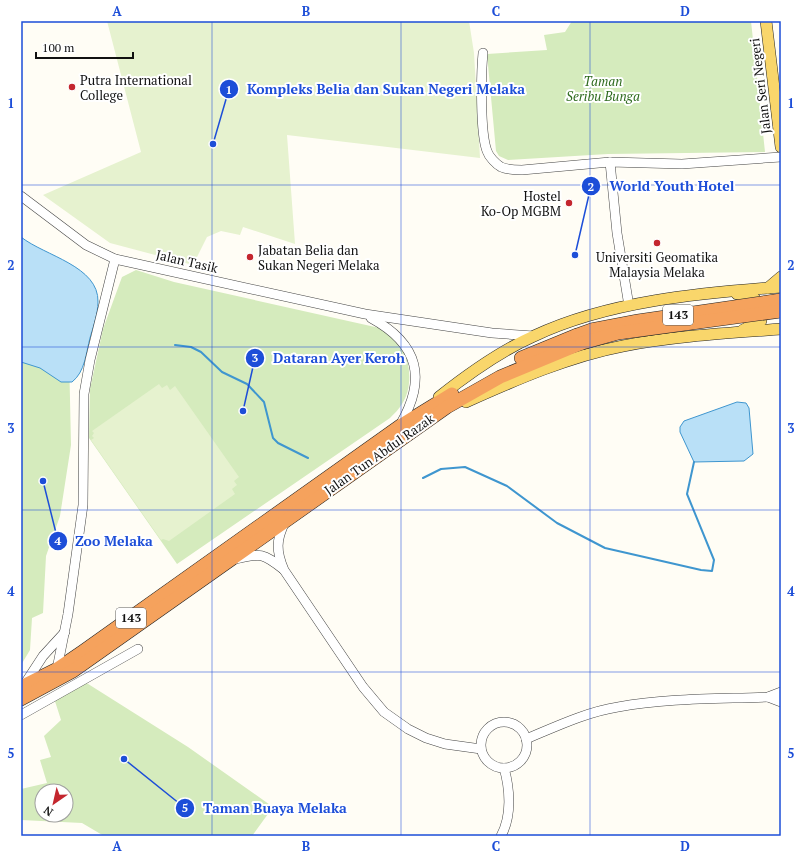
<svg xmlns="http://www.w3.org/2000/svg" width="802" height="857" font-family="'PT Serif',serif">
<rect width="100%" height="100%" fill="#fffdf5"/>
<!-- green -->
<g fill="#d5ebbd" fill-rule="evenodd">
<polygon points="572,21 751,21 765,152 608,154 508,160 499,156 496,151 487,54 547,50 544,35 565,32"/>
<path d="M 136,270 L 174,282 L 384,329 C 389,334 396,339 400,345 C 411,360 413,388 402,404 C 399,409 394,414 390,418 L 177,564 L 89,438 L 90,389 L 103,329 L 122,277 Z"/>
<polygon points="21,344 69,354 71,445 60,516 46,556 43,613 32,618 30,650 21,665"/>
<path d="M 85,682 L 188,747 L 273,807 L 252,836 L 104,836 L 82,823 L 21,820 L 21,789 L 47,783 L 40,760 L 51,757 L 44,736 L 61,720 L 54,698 ZM 42,791 L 66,791 L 66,815 L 42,815 Z"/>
</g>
<!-- pitch -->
<g fill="#e6f2cf">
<polygon points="107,21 469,21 474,53 480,158 287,135 295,244 243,227 240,235 221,231 207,237 193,265 110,243 43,195 141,152"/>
<polygon points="159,384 162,388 167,385 170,390 175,386 239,477 234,481 237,485 232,489 235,494 169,541 163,539 161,540 91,440 94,438 92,436 94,433 92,431"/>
</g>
<!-- water -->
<g fill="#b9e0f7" stroke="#3f96cf">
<path d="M 21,237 C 45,256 99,266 98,302 C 98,314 93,327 90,338 C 86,353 85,372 72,382 L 61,382 L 40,368 L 21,362 Z"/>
<polygon points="737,402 746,403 749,408 753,454 744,461 694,462 680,432 680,427 684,421"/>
</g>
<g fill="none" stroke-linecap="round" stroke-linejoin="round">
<!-- stream -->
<g stroke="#3f96cf" stroke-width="2">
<polyline points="175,345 191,347 201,352 222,372 247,384 264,402 273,438 278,443 308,458"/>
<polyline points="423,478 441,469 465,467 507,486 557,523 605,548 701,570 712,571 714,560 687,494 694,462"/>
</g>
<defs>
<g id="minor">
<path d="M 483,53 C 481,74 480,133 487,151 C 489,157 496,164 501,167 C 508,170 515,170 522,170 L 610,162 L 682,164 L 781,157"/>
<polyline points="610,162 617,233 629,306"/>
<polyline points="21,196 86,245 115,259 365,314 492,333 534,336"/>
<path d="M 371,318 C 419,344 427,379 400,425"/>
<path d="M 285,522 C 276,540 276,551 284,570 L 363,687 L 384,712 L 408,729 L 426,738 L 445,744 L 481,749"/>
<path d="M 236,559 C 261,553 263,553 283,569"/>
<polyline points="57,669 68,614 83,505 84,394 90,360 115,259"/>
<polyline points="24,685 43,656 65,632"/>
<polyline points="768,697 781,702"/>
<polyline points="21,715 138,649"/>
<circle cx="504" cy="745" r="23"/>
<path d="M 526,739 C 555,727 586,712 618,707 C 667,698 718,699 768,697 L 781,692"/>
<path d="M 501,836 C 512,816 510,789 504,768"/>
</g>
<g id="major">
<polyline points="766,21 781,147"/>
<polyline points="768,288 781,277"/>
<polyline points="737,294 754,298 762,308 761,321 743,330"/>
<path d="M 439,397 C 468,374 500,351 534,336 C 608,301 700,293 781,287"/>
<path d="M 466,402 C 515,380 570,356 623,346 C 675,336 729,333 781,329"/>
</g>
<g id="highway">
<polyline points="521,358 577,335"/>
<polyline points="21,687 57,669 82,652 400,426 452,394"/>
<polyline points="21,699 73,671 447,407 500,377 582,343"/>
</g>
</defs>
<!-- minor casing -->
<use href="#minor" stroke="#444" stroke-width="10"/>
<!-- major casing -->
<use href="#major" stroke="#222" stroke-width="12"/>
<!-- highway casing -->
<use href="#highway" stroke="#222" stroke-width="14"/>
<!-- minor -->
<use href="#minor" stroke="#fff" stroke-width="9"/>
<!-- major -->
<use href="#major" stroke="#f9d66b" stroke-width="11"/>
<!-- highway -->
<use href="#highway" stroke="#f5a25d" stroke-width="13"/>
<defs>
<g id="highway-bridge">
<polyline points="577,335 591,330 638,321 781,300"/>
<polyline points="582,343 618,333 781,311"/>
</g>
</defs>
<!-- highway-bridge casing -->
<use href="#highway-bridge" stroke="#222" stroke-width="14" stroke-linecap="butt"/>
<!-- highway-bridge -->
<use href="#highway-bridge" stroke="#f5a25d" stroke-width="13"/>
</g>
<!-- grid -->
<path fill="none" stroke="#1d4ed8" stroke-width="1" stroke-opacity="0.55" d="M 212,21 L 212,836M 401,21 L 401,836M 590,21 L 590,836M 21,185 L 781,185M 21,347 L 781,347M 21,510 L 781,510M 21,672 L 781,672"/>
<!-- markers -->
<g fill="#c4262e" stroke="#fff" stroke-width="1.5">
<circle cx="72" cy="87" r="4"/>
<circle cx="569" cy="203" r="4"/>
<circle cx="657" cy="243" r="4"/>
<circle cx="250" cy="257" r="4"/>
</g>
<g text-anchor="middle" stroke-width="4" stroke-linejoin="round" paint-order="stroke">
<!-- shield labels -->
<g fill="#fff" stroke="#585858" stroke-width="1">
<rect x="663" y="305" width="30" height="20" rx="3"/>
<rect x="116" y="608" width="30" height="20" rx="3"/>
</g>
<g font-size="12" font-weight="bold" fill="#111">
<text x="678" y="319">143</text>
<text x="131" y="622">143</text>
</g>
<!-- poi labels -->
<g font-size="13" fill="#111" stroke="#fff" text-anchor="start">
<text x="80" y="85">Putra International<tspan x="80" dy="15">College</tspan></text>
<text x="561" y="201" text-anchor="end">Hostel<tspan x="561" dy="15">Ko-Op MGBM</tspan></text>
<text x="258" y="255">Jabatan Belia dan<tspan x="258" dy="15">Sukan Negeri Melaka</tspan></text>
<text x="657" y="262" text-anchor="middle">Universiti Geomatika<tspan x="657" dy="15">Malaysia Melaka</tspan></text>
</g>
<!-- park labels -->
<g font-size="13" font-style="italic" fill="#2f6b1f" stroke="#fff">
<text x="603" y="86">Taman<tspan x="603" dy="15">Seribu Bunga</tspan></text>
</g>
<!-- street labels -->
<g font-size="13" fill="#111" stroke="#fff">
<text transform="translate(760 86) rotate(-97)" y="5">Jalan Seri Negeri</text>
<text transform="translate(187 261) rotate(13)" y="5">Jalan Tasik</text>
<text transform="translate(379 454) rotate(-35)" y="5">Jalan Tun Abdul Razak</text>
</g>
</g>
<!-- callouts -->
<path fill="none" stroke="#1d4ed8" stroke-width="1.5" d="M213 144L229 89M575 255L591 186M243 411L255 358M43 481L58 541M124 759L185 808"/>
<g fill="#1d4ed8" stroke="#fff" stroke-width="1.5">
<circle cx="213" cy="144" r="4"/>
<circle cx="575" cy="255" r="4"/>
<circle cx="243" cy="411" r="4"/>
<circle cx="43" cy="481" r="4"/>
<circle cx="124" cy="759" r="4"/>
<circle cx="229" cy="89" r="10"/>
<circle cx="591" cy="186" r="10"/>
<circle cx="255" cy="358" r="10"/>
<circle cx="58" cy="541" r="10"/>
<circle cx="185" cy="808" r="10"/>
</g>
<g font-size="12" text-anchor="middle" font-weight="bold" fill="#fff">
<text x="229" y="94">1</text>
<text x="591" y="191">2</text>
<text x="255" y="362">3</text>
<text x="58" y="545">4</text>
<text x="185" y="812">5</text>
</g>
<g font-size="14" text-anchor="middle" font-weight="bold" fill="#1d4ed8" stroke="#fff" stroke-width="4" stroke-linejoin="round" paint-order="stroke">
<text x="386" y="94">Kompleks Belia dan Sukan Negeri Melaka</text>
<text x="672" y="191">World Youth Hotel</text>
<text x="339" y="363">Dataran Ayer Keroh</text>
<text x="114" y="546">Zoo Melaka</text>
<text x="275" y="813">Taman Buaya Melaka</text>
</g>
<!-- border -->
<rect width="802" height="857" fill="none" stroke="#ffffff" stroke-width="44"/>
<!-- north arrow -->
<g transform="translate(54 803) rotate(214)"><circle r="19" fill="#ffffff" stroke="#a0a0a0"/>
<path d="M0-3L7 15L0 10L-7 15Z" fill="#c4262e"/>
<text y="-6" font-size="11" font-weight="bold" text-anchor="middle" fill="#111111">N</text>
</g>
<!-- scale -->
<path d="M36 52v6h97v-6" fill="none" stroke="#111111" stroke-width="2"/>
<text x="42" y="52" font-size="12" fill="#111111" stroke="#ffffff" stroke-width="3" paint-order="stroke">100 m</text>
<rect x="22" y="22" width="758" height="813" fill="none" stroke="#1d4ed8" stroke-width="1.5"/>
<g font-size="13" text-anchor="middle" font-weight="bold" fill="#1d4ed8">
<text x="117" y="16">A</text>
<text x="306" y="16">B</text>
<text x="496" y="16">C</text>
<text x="685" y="16">D</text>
<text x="11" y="108">1</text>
<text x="791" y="108">1</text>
<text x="11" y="270">2</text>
<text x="791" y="270">2</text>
<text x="11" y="433">3</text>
<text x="791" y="433">3</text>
<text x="11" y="596">4</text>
<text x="791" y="596">4</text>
<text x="11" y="758">5</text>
<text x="791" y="758">5</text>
<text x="117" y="851">A</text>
<text x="306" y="851">B</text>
<text x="496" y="851">C</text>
<text x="685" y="851">D</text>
</g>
</svg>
